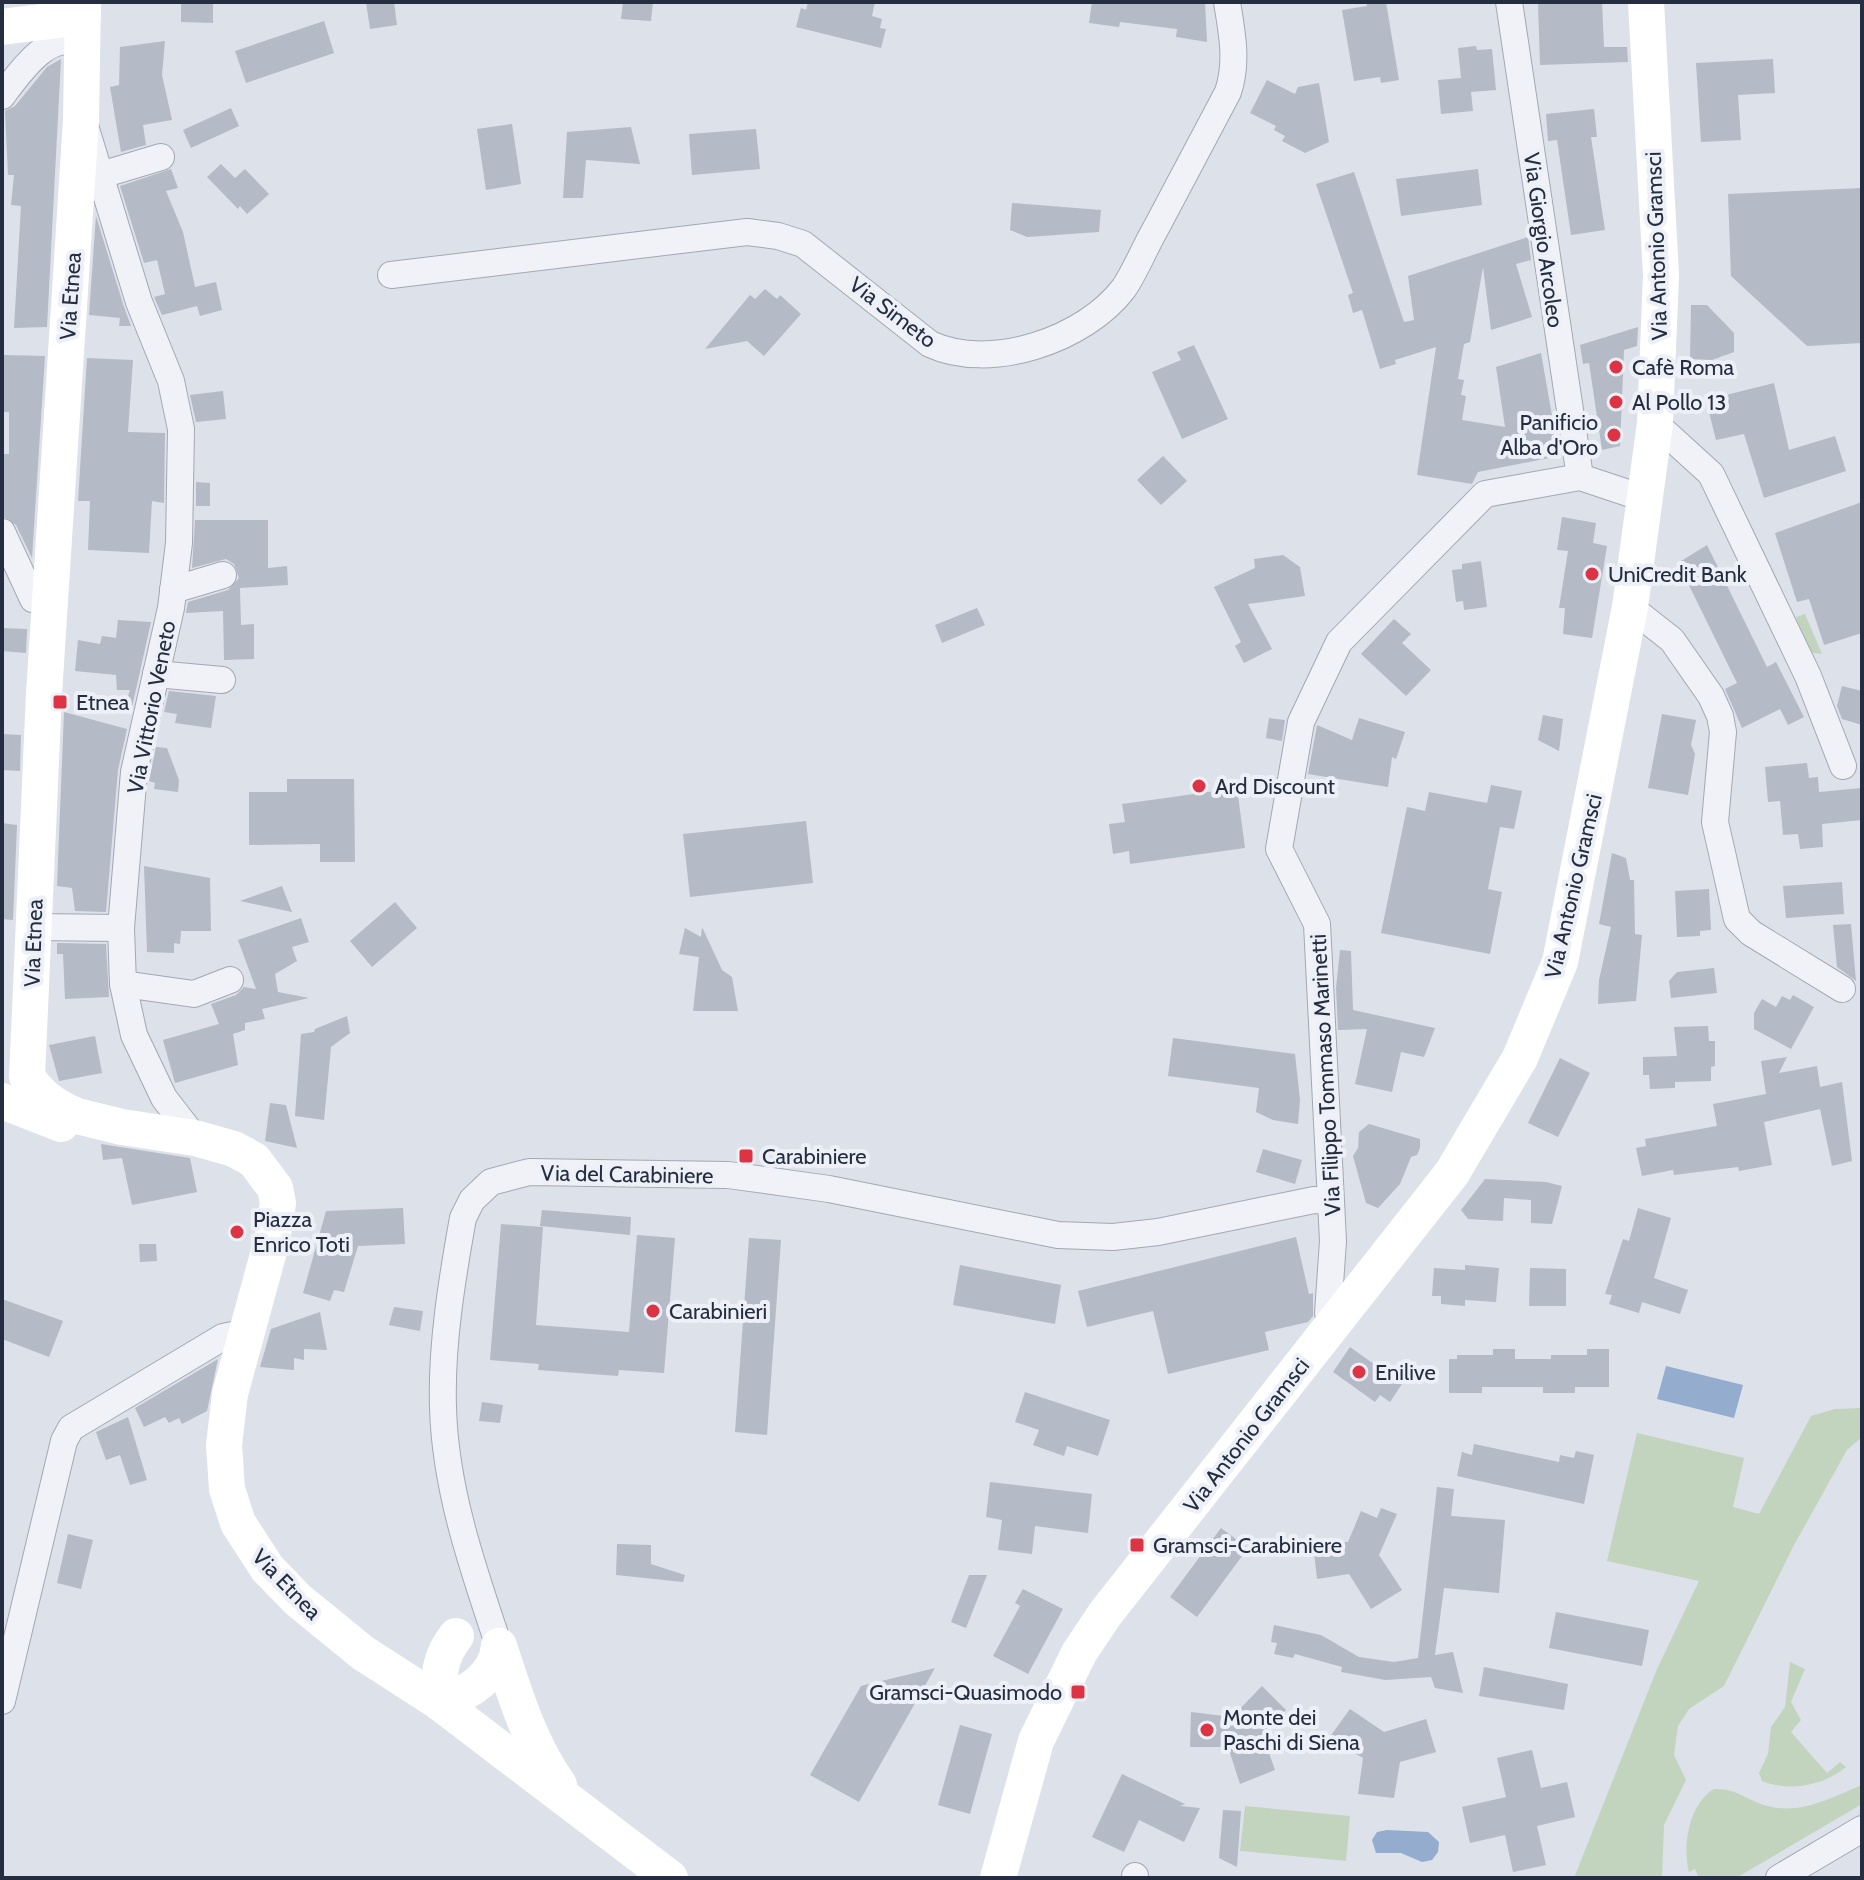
<svg xmlns="http://www.w3.org/2000/svg" width="1864" height="1880" font-family="Cabin,sans-serif">
<rect width="100%" height="100%" fill="#dde1e9"/>
<!-- green -->
<g fill="#c2d4be">
<polygon points="1805,614 1822,654 1807,652 1796,617"/>
<polygon points="1862,1408 1862,1437 1847,1450 1793,1547 1724,1686 1689,1709 1678,1726 1674,1755 1686,1780 1664,1825 1662,1878 1574,1878 1657,1669 1699,1581 1607,1561 1637,1433 1744,1458 1733,1507 1759,1514 1811,1416 1835,1409"/>
<path d="M 1790,1662 L 1805,1669 L 1791,1702 L 1801,1720 L 1791,1732 L 1827,1773 L 1840,1762 L 1846,1767 C 1824,1786 1787,1792 1762,1781 L 1759,1773 L 1768,1754 L 1771,1727 L 1785,1707 Z"/>
<path d="M 1862,1785 L 1862,1804 L 1736,1878 L 1699,1878 L 1695,1869 L 1689,1872 C 1682,1846 1689,1804 1714,1789 C 1734,1788 1743,1797 1761,1804 C 1797,1817 1828,1799 1862,1785 Z"/>
<polygon points="1245,1806 1350,1816 1346,1861 1240,1851"/>
</g>
<!-- water -->
<g fill="#94accd">
<polygon points="1666,1366 1743,1385 1734,1418 1657,1399"/>
<polygon points="1387,1830 1428,1832 1439,1842 1438,1852 1432,1860 1422,1862 1401,1853 1376,1853 1372,1840 1377,1832"/>
</g>
<!-- building -->
<g fill="#b4bac6">
<polygon points="181,2 213,2 213,23 181,22"/>
<polygon points="366,2 394,2 397,25 370,29"/>
<polygon points="623,2 653,2 651,21 621,19"/>
<polygon points="808,2 875,2 872,16 882,19 880,28 886,29 881,48 796,27 801,8 806,10"/>
<polygon points="1092,2 1205,2 1207,42 1176,37 1177,29 1120,22 1119,27 1089,23"/>
<polygon points="1366,2 1386,2 1399,80 1381,83 1380,77 1354,81 1342,10 1367,6"/>
<polygon points="1538,2 1602,2 1604,47 1627,47 1628,62 1540,65"/>
<polygon points="324,21 334,53 246,83 235,51"/>
<polygon points="165,41 162,75 172,120 143,125 146,145 121,152 110,87 119,85 120,47"/>
<polygon points="1476,46 1477,50 1492,49 1496,90 1471,92 1473,111 1441,114 1438,80 1461,78 1458,48"/>
<polygon points="61,59 47,327 14,328 21,206 11,205 14,175 8,175 5,111 15,106 47,67"/>
<polygon points="1773,59 1775,93 1738,95 1741,140 1701,142 1696,63"/>
<polygon points="1267,80 1295,94 1298,87 1319,83 1329,142 1305,153 1282,141 1285,136 1274,130 1276,126 1250,113"/>
<polygon points="231,108 239,126 191,148 183,130"/>
<polygon points="1594,109 1597,137 1591,137 1605,230 1571,235 1557,140 1548,141 1546,114"/>
<polygon points="512,124 521,184 486,190 477,129"/>
<polygon points="631,127 640,164 586,160 583,198 563,198 567,132"/>
<polygon points="756,129 760,169 692,175 689,134"/>
<polygon points="221,164 235,178 245,169 269,194 247,214 240,206 238,209 207,177"/>
<polygon points="171,169 178,188 166,191 183,232 195,287 216,282 222,310 200,316 197,306 162,315 154,297 165,294 157,260 144,263 120,186"/>
<polygon points="1478,169 1482,205 1401,216 1396,179"/>
<polygon points="1354,172 1404,322 1414,320 1408,276 1528,237 1531,260 1516,264 1532,317 1491,330 1483,267 1470,342 1464,344 1458,379 1464,380 1461,395 1466,396 1462,420 1505,427 1496,367 1541,353 1559,456 1478,472 1472,484 1417,475 1436,347 1395,360 1396,364 1380,369 1362,310 1353,313 1348,295 1353,293 1316,184"/>
<polygon points="1862,188 1862,343 1807,346 1731,276 1728,194"/>
<polygon points="1012,203 1101,210 1099,232 1027,237 1010,230"/>
<polygon points="96,216 124,307 131,326 119,326 120,318 89,315"/>
<polygon points="765,289 777,299 780,295 801,314 764,356 747,341 705,349 750,295 755,299"/>
<polygon points="1691,305 1707,305 1734,333 1734,352 1712,360 1690,359"/>
<polygon points="1638,327 1637,346 1624,350 1620,446 1602,450 1589,363 1583,364 1580,345"/>
<polygon points="1194,345 1228,419 1182,439 1152,372 1181,360 1177,352"/>
<polygon points="4,355 45,356 32,558 16,525 2,516 2,454 9,454 9,412 3,412"/>
<polygon points="87,358 133,360 128,432 165,433 164,503 152,501 149,553 88,550 90,501 78,501"/>
<polygon points="1774,383 1789,450 1835,436 1846,471 1764,498 1744,434 1716,440 1706,400"/>
<polygon points="223,391 226,419 196,422 190,395"/>
<polygon points="1163,456 1187,481 1161,505 1137,480"/>
<polygon points="196,482 210,483 210,506 196,506"/>
<polygon points="1862,502 1862,633 1824,645 1809,599 1797,602 1775,533"/>
<polygon points="1562,517 1596,523 1593,543 1607,546 1592,638 1563,634 1565,608 1559,608 1568,551 1557,550"/>
<polygon points="195,520 268,520 268,568 287,566 288,585 240,588 241,625 254,624 254,659 224,660 223,611 186,613 188,602 228,590 239,578 234,564 226,559 192,568"/>
<polygon points="1707,545 1767,667 1776,662 1804,717 1788,725 1780,709 1742,728 1725,689 1737,683 1678,563"/>
<polygon points="1283,555 1300,567 1305,596 1248,604 1272,649 1244,663 1235,646 1241,642 1214,587 1255,568 1254,559"/>
<polygon points="1481,561 1487,607 1464,610 1463,601 1456,602 1452,570 1462,569 1462,564"/>
<polygon points="977,608 985,625 942,643 935,625"/>
<polygon points="1394,619 1411,634 1402,643 1431,670 1406,696 1361,654"/>
<polygon points="118,620 151,622 132,707 125,706 130,690 117,690 116,675 75,671 78,640 100,644 102,636 116,638"/>
<polygon points="2,628 27,629 26,653 2,651"/>
<polygon points="1842,686 1862,691 1862,725 1842,719 1837,706"/>
<polygon points="169,691 216,696 211,728 175,723 177,714 164,712"/>
<polygon points="64,712 127,729 118,770 106,912 75,911 72,888 57,886"/>
<polygon points="1662,714 1696,720 1691,745 1695,754 1688,795 1648,788"/>
<polygon points="1543,715 1563,719 1559,751 1538,740"/>
<polygon points="1269,718 1285,720 1282,741 1266,738"/>
<polygon points="1359,718 1405,732 1396,759 1392,757 1388,787 1308,774 1317,725 1352,740"/>
<polygon points="2,734 21,735 20,771 2,770"/>
<polygon points="156,747 167,748 179,780 178,792 154,789 155,783 149,781"/>
<polygon points="1807,763 1809,778 1818,777 1819,792 1862,788 1862,820 1822,824 1823,847 1800,849 1798,834 1783,835 1780,801 1768,802 1765,767"/>
<polygon points="287,779 354,779 355,862 320,862 320,844 249,845 249,792 287,792"/>
<polygon points="1491,785 1522,791 1514,829 1500,827 1488,889 1502,892 1490,954 1381,933 1407,807 1425,811 1429,792 1487,803"/>
<polygon points="1237,788 1245,848 1130,864 1129,851 1113,854 1109,824 1125,822 1122,804"/>
<polygon points="806,821 813,883 690,897 683,834"/>
<polygon points="2,823 17,825 13,920 2,919"/>
<polygon points="1612,853 1626,858 1630,880 1634,880 1635,934 1642,935 1636,1001 1598,1004 1599,980 1611,927 1599,924"/>
<polygon points="144,866 210,878 211,931 181,931 180,944 174,943 174,953 147,952"/>
<polygon points="1842,882 1844,914 1786,918 1783,886"/>
<polygon points="282,886 292,912 240,901"/>
<polygon points="1709,889 1711,930 1700,931 1700,936 1677,937 1675,891"/>
<polygon points="395,902 417,928 372,967 350,941"/>
<polygon points="301,918 309,942 292,947 297,961 275,974 278,992 309,998 262,1009 265,1019 245,1023 245,1030 233,1034 238,1065 175,1083 163,1040 219,1024 211,1004 236,995 244,987 256,989 238,940"/>
<polygon points="1851,924 1856,981 1837,967 1833,925"/>
<polygon points="702,927 722,970 732,977 738,1011 693,1011 699,957 679,954 685,928 701,937"/>
<polygon points="57,943 106,944 109,997 65,999 63,954 57,954"/>
<polygon points="1340,950 1351,951 1353,1010 1435,1028 1424,1057 1401,1052 1392,1092 1355,1084 1367,1029 1338,1030 1336,988"/>
<polygon points="1714,968 1717,993 1671,998 1669,981 1677,972"/>
<polygon points="1793,995 1814,1007 1791,1049 1754,1029 1754,1013 1762,999 1776,1007 1782,996 1790,1000"/>
<polygon points="347,1016 350,1033 331,1047 324,1120 295,1116 301,1034 314,1032 315,1029"/>
<polygon points="1708,1026 1709,1041 1715,1041 1715,1066 1711,1067 1711,1081 1675,1082 1675,1088 1650,1089 1649,1075 1643,1075 1643,1057 1677,1056 1674,1027"/>
<polygon points="95,1036 102,1073 59,1081 49,1045"/>
<polygon points="1173,1038 1295,1054 1300,1100 1298,1124 1273,1120 1256,1112 1259,1088 1168,1076"/>
<polygon points="1787,1057 1779,1073 1817,1066 1820,1087 1842,1082 1852,1161 1832,1166 1820,1109 1764,1122 1772,1165 1739,1171 1738,1167 1674,1175 1673,1170 1642,1176 1636,1148 1646,1146 1645,1139 1717,1126 1713,1104 1766,1094 1761,1061"/>
<polygon points="1560,1058 1590,1073 1558,1137 1528,1123"/>
<polygon points="270,1103 286,1105 297,1148 265,1141"/>
<polygon points="1369,1124 1420,1139 1420,1148 1417,1155 1411,1157 1400,1184 1378,1208 1366,1203 1353,1156 1358,1148 1359,1132"/>
<polygon points="101,1144 190,1158 197,1192 132,1205 122,1158 103,1160"/>
<polygon points="1263,1149 1302,1160 1295,1184 1256,1172"/>
<polygon points="1485,1179 1546,1182 1562,1186 1552,1224 1531,1223 1531,1200 1504,1198 1503,1221 1468,1219 1461,1210"/>
<polygon points="403,1208 405,1244 358,1246 344,1292 334,1290 330,1301 303,1293 326,1211"/>
<polygon points="1638,1208 1671,1218 1654,1278 1688,1290 1680,1314 1642,1302 1639,1313 1609,1304 1612,1295 1605,1294 1623,1239 1629,1241"/>
<polygon points="542,1210 631,1217 630,1235 540,1226"/>
<polygon points="501,1224 543,1227 536,1325 629,1332 637,1235 675,1238 664,1373 619,1370 618,1376 538,1370 539,1364 490,1360"/>
<polygon points="1296,1237 1309,1294 1313,1293 1313,1316 1308,1322 1265,1332 1269,1350 1168,1374 1153,1311 1087,1327 1078,1291"/>
<polygon points="749,1238 781,1240 767,1435 735,1432"/>
<polygon points="139,1244 156,1244 157,1261 140,1262"/>
<polygon points="960,1265 1061,1285 1055,1324 953,1305"/>
<polygon points="1465,1265 1499,1268 1496,1302 1465,1300 1465,1306 1441,1304 1441,1296 1432,1296 1434,1268 1465,1270"/>
<polygon points="1530,1268 1566,1269 1566,1306 1529,1306"/>
<polygon points="2,1299 63,1321 49,1357 2,1339"/>
<polygon points="394,1307 423,1311 420,1331 389,1325"/>
<polygon points="320,1312 327,1350 304,1349 304,1360 294,1358 294,1370 260,1367 271,1329"/>
<polygon points="1350,1347 1402,1384 1390,1402 1380,1395 1375,1402 1333,1372"/>
<polygon points="1493,1349 1515,1349 1515,1359 1551,1359 1551,1355 1587,1355 1587,1349 1609,1349 1609,1387 1575,1387 1575,1393 1543,1393 1543,1387 1482,1387 1482,1393 1449,1393 1449,1359 1457,1359 1457,1355 1493,1355"/>
<polygon points="218,1359 207,1411 182,1424 179,1418 169,1423 165,1417 144,1427 135,1408"/>
<polygon points="1025,1392 1110,1420 1098,1456 1067,1446 1064,1456 1033,1445 1039,1430 1015,1422"/>
<polygon points="482,1402 503,1405 500,1423 479,1421"/>
<polygon points="128,1417 147,1480 130,1485 120,1455 106,1460 96,1432"/>
<polygon points="1474,1444 1559,1462 1560,1455 1574,1458 1576,1451 1594,1455 1584,1504 1457,1476 1462,1452 1472,1455"/>
<polygon points="990,1482 1092,1494 1088,1533 1035,1526 1032,1554 998,1550 1002,1520 986,1517"/>
<polygon points="1437,1487 1454,1489 1451,1516 1505,1520 1499,1593 1444,1588 1435,1655 1453,1652 1463,1693 1435,1688 1431,1677 1385,1680 1341,1672 1342,1667 1295,1654 1293,1658 1274,1654 1277,1643 1271,1642 1274,1625 1321,1635 1359,1657 1394,1662 1418,1658"/>
<polygon points="1381,1508 1397,1514 1379,1555 1402,1590 1371,1609 1349,1574 1317,1579 1313,1543 1348,1542 1361,1511 1377,1518"/>
<polygon points="1221,1528 1248,1548 1197,1617 1170,1597"/>
<polygon points="68,1534 93,1540 81,1589 57,1583"/>
<polygon points="617,1544 651,1545 651,1564 685,1575 683,1582 616,1575"/>
<polygon points="969,1575 987,1575 966,1628 951,1622"/>
<polygon points="1023,1589 1063,1609 1028,1674 993,1656 1020,1606 1015,1603"/>
<polygon points="1556,1612 1649,1630 1642,1666 1549,1648"/>
<polygon points="1484,1667 1568,1684 1564,1710 1479,1696"/>
<polygon points="935,1668 859,1802 810,1775 861,1686"/>
<polygon points="1262,1686 1286,1710 1263,1736 1275,1770 1240,1784 1228,1747 1190,1747 1191,1712 1232,1717"/>
<polygon points="1350,1709 1384,1732 1426,1719 1436,1752 1400,1762 1394,1798 1358,1794 1363,1758 1329,1738"/>
<polygon points="960,1725 992,1734 970,1814 938,1805"/>
<polygon points="1532,1750 1541,1788 1567,1782 1575,1817 1537,1826 1546,1865 1513,1872 1505,1835 1470,1843 1462,1807 1506,1797 1497,1758"/>
<polygon points="1122,1774 1185,1804 1180,1806 1200,1808 1184,1842 1139,1820 1124,1852 1092,1837"/>
<polygon points="1223,1810 1241,1811 1237,1867 1219,1858"/>
</g>
<g fill="none" stroke-linecap="round" stroke-linejoin="round">
<defs>
<g id="street">
<polyline points="1509,2 1580,477"/>
<path d="M 2,96 C 17,76 53,23 81,48"/>
<polyline points="86,129 139,302 171,381 181,429 179,543 171,608 134,772 121,928 123,984 134,1035 164,1098 195,1138"/>
<polyline points="101,175 161,157"/>
<path d="M 391,275 L 747,232 L 778,236 L 803,244 L 930,344 C 990,372 1085,340 1124,288 C 1136,270 1145,247 1156,228 C 1180,183 1204,137 1228,92 C 1238,62 1232,33 1227,2"/>
<polyline points="1655,423 1711,474 1808,676 1843,766"/>
<polyline points="2,532 33,599 51,600"/>
<polyline points="173,590 223,575"/>
<polyline points="1630,607 1672,640 1711,696 1720,716 1723,732 1715,822 1737,919 1751,933 1842,989"/>
<polyline points="156,674 222,680"/>
<polyline points="33,927 121,928"/>
<polyline points="123,984 194,994 230,980"/>
<polyline points="1335,1324 1328,1313 1333,1241 1317,924 1279,849 1301,722 1339,642 1485,494 1580,477 1646,499"/>
<path d="M 499,1646 C 473,1569 445,1489 443,1407 C 441,1346 452,1279 463,1218 L 472,1200 L 491,1182 L 529,1172 L 728,1175 L 829,1189 L 1058,1235 L 1113,1237 L 1158,1232 L 1314,1200 L 1330,1201"/>
<polyline points="2,1701 64,1441 71,1428 223,1337 247,1332"/>
<polyline points="1135,1876 1135,1878"/>
<polyline points="1779,1878 1862,1829"/>
</g>
</defs>
<!-- street casing -->
<use href="#street" stroke="#a2a8b3" stroke-width="28"/>
<!-- street -->
<use href="#street" stroke="#f0f2f7" stroke-width="26"/>
<!-- secondary -->
<g stroke="#fff" stroke-width="36">
<path d="M 83,2 L 81,120 L 44,694 L 27,1077 C 41,1097 55,1107 77,1116 L 122,1127 L 195,1138 L 234,1149 L 254,1160 L 275,1188 L 278,1203 L 272,1240 L 230,1394 L 224,1445 L 227,1489 L 238,1523 L 267,1568 L 298,1600 L 363,1653 L 436,1700 L 670,1878"/>
<polyline points="2,27 83,17"/>
<polyline points="2,1101 61,1124"/>
<path d="M 456,1636 C 438,1659 439,1676 440,1703 C 468,1693 496,1678 499,1646"/>
<path d="M 499,1646 C 515,1694 529,1743 559,1785"/>
<polyline points="998,1878 1036,1741 1079,1653 1105,1614 1452,1173 1520,1058 1560,962 1630,607 1655,423 1661,275 1646,2"/>
</g>
</g>
<!-- markers -->
<g fill="#dc3444" stroke="#edf0f6" stroke-width="3">
<circle cx="1616" cy="367" r="8"/>
<circle cx="1616" cy="402" r="8"/>
<circle cx="1614" cy="435" r="8"/>
<circle cx="1592" cy="574" r="8"/>
<rect x="52" y="694" width="16" height="16" rx="4"/>
<circle cx="1199" cy="786" r="8"/>
<rect x="738" y="1148" width="16" height="16" rx="4"/>
<circle cx="237" cy="1232" r="8"/>
<circle cx="653" cy="1311" r="8"/>
<circle cx="1359" cy="1372" r="8"/>
<rect x="1129" y="1537" width="16" height="16" rx="4"/>
<rect x="1070" y="1684" width="16" height="16" rx="4"/>
<circle cx="1207" cy="1730" r="8"/>
</g>
<g text-anchor="middle" stroke-width="8" stroke-linejoin="round" paint-order="stroke">
<!-- street labels -->
<g font-size="22" fill="#252e41" stroke="#edf0f6">
<text transform="translate(1544 240) rotate(82)" y="8">Via Giorgio Arcoleo</text>
<text transform="translate(1656 246) rotate(-92)" y="8">Via Antonio Gramsci</text>
<text transform="translate(70 296) rotate(-86)" y="8">Via Etnea</text>
<text transform="translate(893 312) rotate(37)" y="8">Via Simeto</text>
<text transform="translate(151 707) rotate(-79)" y="8">Via Vittorio Veneto</text>
<text transform="translate(1573 886) rotate(-77)" y="8">Via Antonio Gramsci</text>
<text transform="translate(33 943) rotate(-88)" y="8">Via Etnea</text>
<text transform="translate(1325 1075) rotate(-93)" y="8">Via Filippo Tommaso Marinetti</text>
<text transform="translate(627 1174) rotate(1)" y="8">Via del Carabiniere</text>
<text transform="translate(1246 1435) rotate(-52)" y="8">Via Antonio Gramsci</text>
<text transform="translate(287 1584) rotate(46)" y="8">Via Etnea</text>
</g>
<!-- poi labels -->
<g font-size="22" fill="#252e41" stroke="#edf0f6" text-anchor="start">
<text x="1632" y="375">Cafè Roma</text>
<text x="1632" y="410">Al Pollo 13</text>
<text x="1598" y="430" text-anchor="end">Panificio<tspan x="1598" dy="25">Alba d'Oro</tspan></text>
<text x="1608" y="582">UniCredit Bank</text>
<text x="76" y="710">Etnea</text>
<text x="1215" y="794">Ard Discount</text>
<text x="762" y="1164">Carabiniere</text>
<text x="253" y="1227">Piazza<tspan x="253" dy="25">Enrico Toti</tspan></text>
<text x="669" y="1319">Carabinieri</text>
<text x="1375" y="1380">Enilive</text>
<text x="1153" y="1553">Gramsci-Carabiniere</text>
<text x="1062" y="1700" text-anchor="end">Gramsci-Quasimodo</text>
<text x="1223" y="1725">Monte dei<tspan x="1223" dy="25">Paschi di Siena</tspan></text>
</g>
</g>
<!-- border -->
<rect width="1864" height="1880" fill="none" stroke="#252e41" stroke-width="8"/>
</svg>
